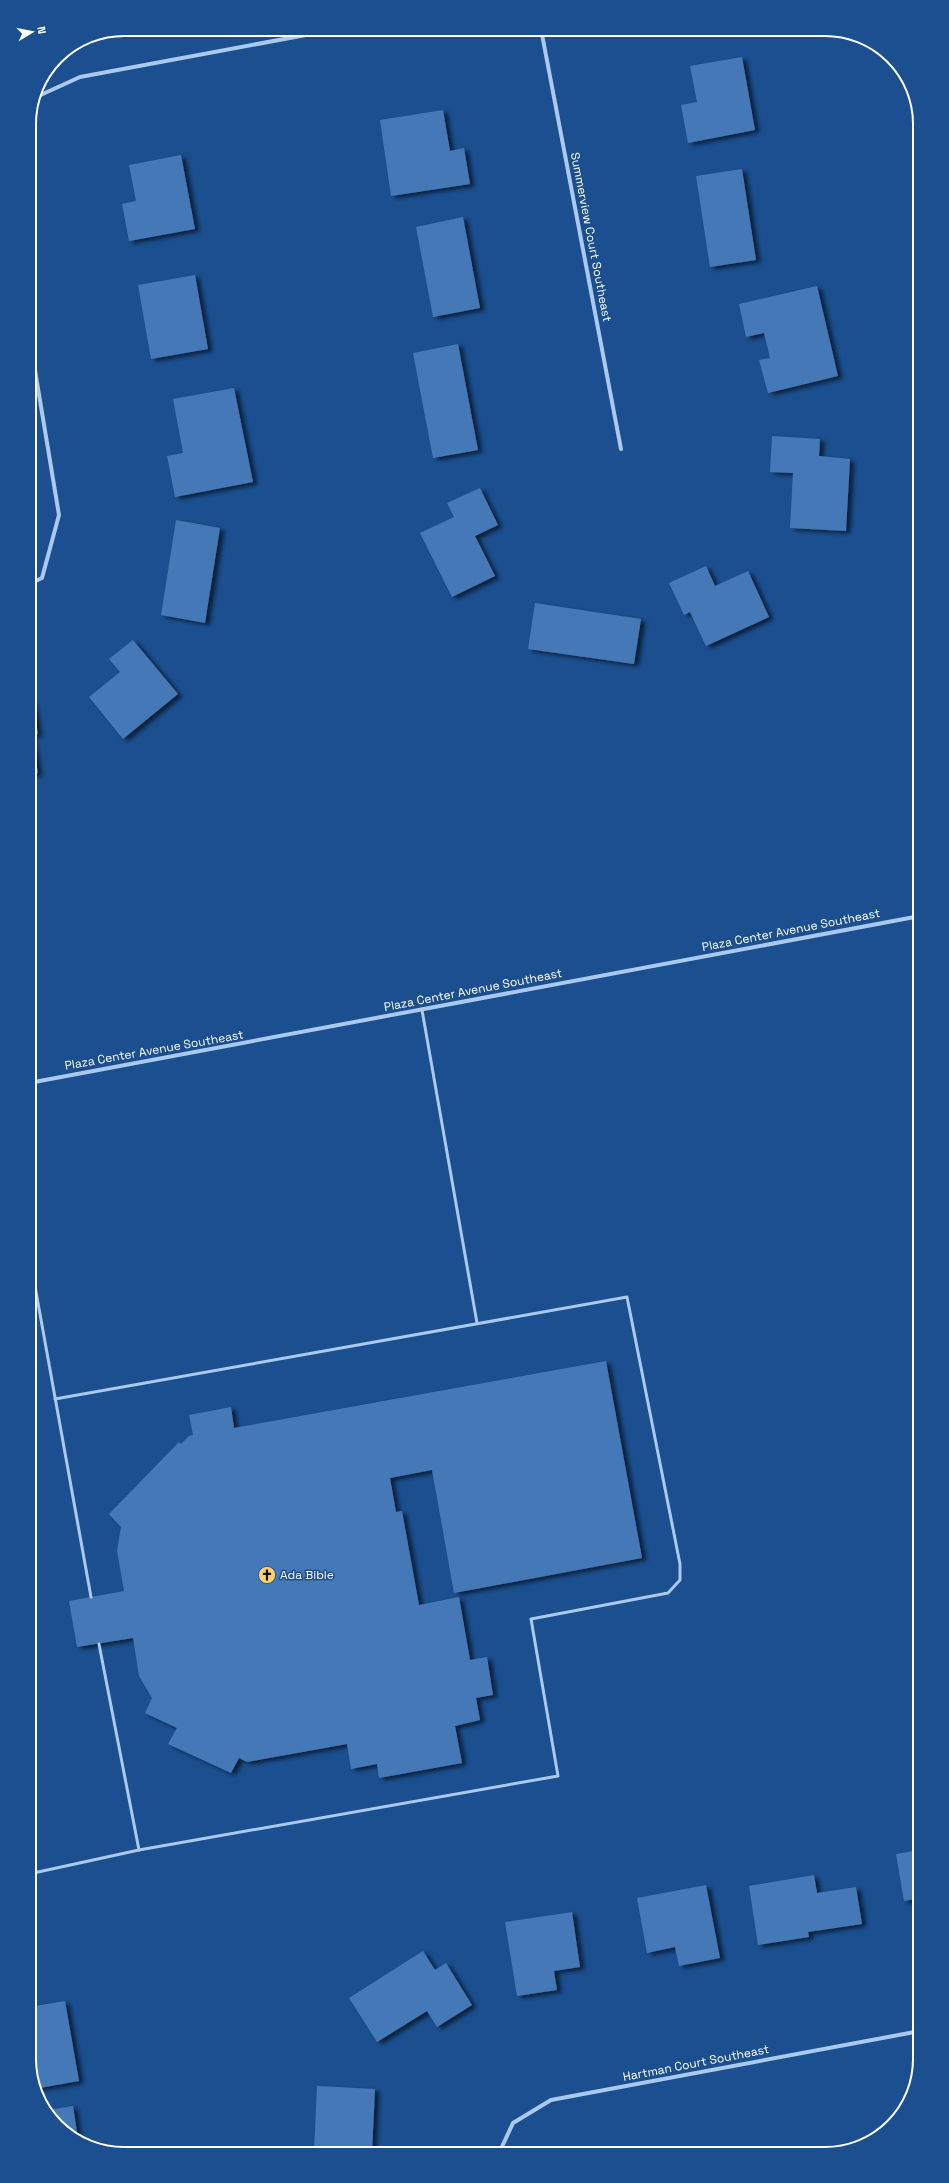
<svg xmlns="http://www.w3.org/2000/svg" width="949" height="2183" font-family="'Space Grotesk',sans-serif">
<defs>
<filter id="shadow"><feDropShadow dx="4.5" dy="2.5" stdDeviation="2" flood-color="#0009"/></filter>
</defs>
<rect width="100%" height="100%" fill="#1b4f8f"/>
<!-- building -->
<g fill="#4478b7" filter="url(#shadow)">
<polygon points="742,57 755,130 688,143 681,105 697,102 690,66"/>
<polygon points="443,110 450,151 464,148 470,184 391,196 380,120"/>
<polygon points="181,155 195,229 129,241 122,204 136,201 129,165"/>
<polygon points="742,169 756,260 710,267 696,176"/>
<polygon points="463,217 480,308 433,317 416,227"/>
<polygon points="195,275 208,349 151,359 138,285"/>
<polygon points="817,286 838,376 768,393 759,360 770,358 764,333 746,337 739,304"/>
<polygon points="458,344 478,450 433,458 413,353"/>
<polygon points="234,388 253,482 175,497 167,456 183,453 173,399"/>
<polygon points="772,436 820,439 819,456 850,459 846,531 790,528 793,473 770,472"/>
<polygon points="480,488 498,525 475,536 495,576 452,597 420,533 454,517 447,503"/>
<polygon points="176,520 220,528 205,623 161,615"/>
<polygon points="706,566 715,586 748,571 769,617 706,646 690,612 684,615 669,583"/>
<polygon points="535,603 641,619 634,664 528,649"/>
<polygon points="133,640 178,694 123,739 89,697 120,672 109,659"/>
<polygon points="32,700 38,734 31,735 38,773 29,775 29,701"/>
<polygon points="606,1361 642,1558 454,1593 432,1470 390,1478 396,1512 402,1511 419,1605 459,1597 470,1660 487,1657 493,1695 476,1698 480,1720 455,1726 462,1763 379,1778 377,1764 351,1769 347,1744 247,1762 239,1758 231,1773 168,1744 177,1728 145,1713 152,1698 139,1676 133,1638 77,1647 69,1601 124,1591 117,1551 121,1527 109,1514 179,1442 181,1444 189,1436 193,1435 189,1415 231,1407 234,1428"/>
<polygon points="920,1850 920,1898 904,1901 896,1854"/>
<polygon points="814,1875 817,1893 856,1887 862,1924 808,1932 809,1937 758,1945 749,1886"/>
<polygon points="706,1885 720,1958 679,1966 675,1947 647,1953 637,1898"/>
<polygon points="572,1912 580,1967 554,1971 557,1990 517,1996 505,1922"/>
<polygon points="423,1951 435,1970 446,1963 472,2005 437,2027 427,2011 377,2042 349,1998"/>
<polygon points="65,2001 79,2081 34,2089 29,2059 29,2007"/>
<polygon points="317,2086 375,2089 372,2152 314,2152"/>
<polygon points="73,2106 78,2139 66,2135 48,2110"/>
</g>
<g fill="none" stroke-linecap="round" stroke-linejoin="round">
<!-- service -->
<g stroke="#a9c9ee" stroke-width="3">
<polyline points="422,1010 477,1323"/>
<polyline points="29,1253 91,1597"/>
<polyline points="55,1399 627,1297 680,1564 680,1580 668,1593 531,1619 558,1776 139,1850"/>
<polyline points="29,1874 139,1850 99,1644"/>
</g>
<!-- minor -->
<g stroke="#a9c9ee" stroke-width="4">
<polyline points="541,29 621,449"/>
<polyline points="34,98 80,77 338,29"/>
<polyline points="29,584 42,578 59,515 29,334"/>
<polyline points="29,1083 920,916"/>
<polyline points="500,2151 513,2123 551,2100 920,2031"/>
</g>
</g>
<!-- icons -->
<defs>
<symbol id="church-disc" viewBox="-11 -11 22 22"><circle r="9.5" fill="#ffd166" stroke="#1b4f8f"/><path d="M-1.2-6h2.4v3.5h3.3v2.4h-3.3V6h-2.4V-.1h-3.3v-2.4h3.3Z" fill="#111"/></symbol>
</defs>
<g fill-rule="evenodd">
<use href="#church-disc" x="257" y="1565" width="20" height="20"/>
</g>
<g text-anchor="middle" stroke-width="3" stroke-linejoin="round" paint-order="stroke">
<!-- street labels -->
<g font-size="12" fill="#fff" stroke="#1b4f8f">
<text transform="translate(591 237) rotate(79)" y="4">Summerview Court Southeast</text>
<text transform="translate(791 930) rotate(-11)" y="4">Plaza Center Avenue Southeast</text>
<text transform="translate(473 990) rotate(-11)" y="4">Plaza Center Avenue Southeast</text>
<text transform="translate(154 1050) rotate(-10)" y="4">Plaza Center Avenue Southeast</text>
<text transform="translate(696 2063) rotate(-11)" y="4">Hartman Court Southeast</text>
</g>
<!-- poi labels -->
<g font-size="12" fill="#fff" stroke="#1b4f8f" text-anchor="start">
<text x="280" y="1579">Ada Bible</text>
</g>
</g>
<!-- crop -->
<path d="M0 0H949V2183H0ZM124 36H825A88 88 0 0 1 913 124V2059A88 88 0 0 1 825 2147H124A88 88 0 0 1 36 2059V124A88 88 0 0 1 124 36Z" fill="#1b4f8f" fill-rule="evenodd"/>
<path fill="none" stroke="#fff" stroke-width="2" d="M124 36H825A88 88 0 0 1 913 124V2059A88 88 0 0 1 825 2147H124A88 88 0 0 1 36 2059V124A88 88 0 0 1 124 36Z"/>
<!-- north arrow -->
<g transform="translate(32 32) rotate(80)" stroke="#1b4f8f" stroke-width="3" paint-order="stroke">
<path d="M0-3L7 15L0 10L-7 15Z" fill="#ffffff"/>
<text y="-6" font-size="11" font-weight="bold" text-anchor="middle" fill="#ffffff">N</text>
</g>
</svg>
